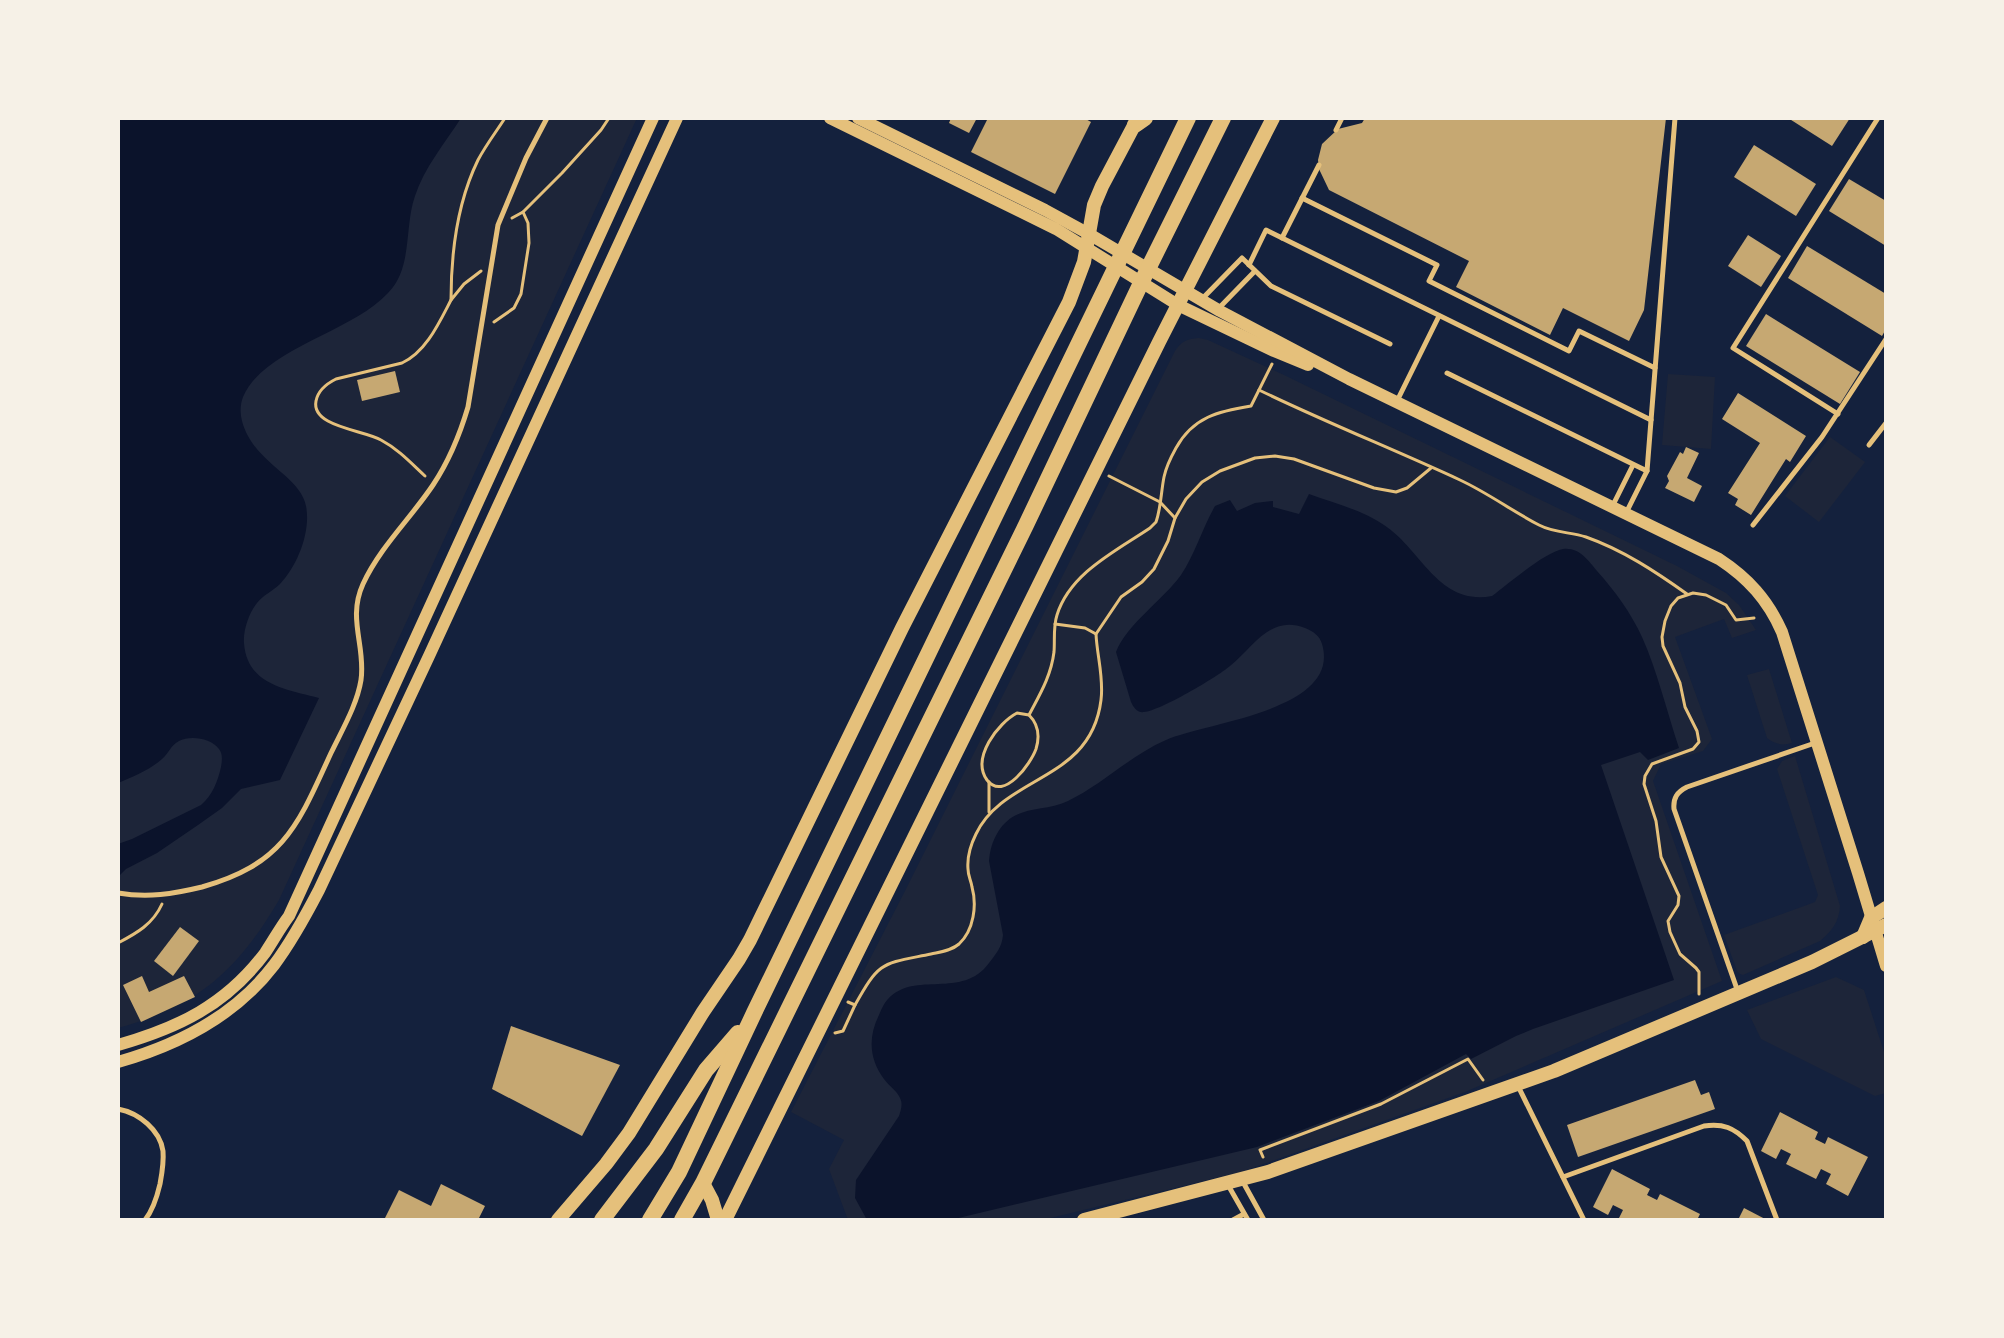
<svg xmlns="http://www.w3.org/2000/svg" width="2004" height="1338" font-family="'PT Sans',sans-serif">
<rect width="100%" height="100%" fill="#14213d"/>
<!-- green -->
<g fill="#1d2539">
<path d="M 118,118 L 637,118 L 279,900 C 238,970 197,1007 118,1028 Z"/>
<path d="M 1199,338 L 1208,340 L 1284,375 L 1677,566 L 1726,593 L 1739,605 L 1756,630 L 1732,638 L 1724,619 L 1675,637 L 1712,739 L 1703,751 L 1661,764 L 1653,781 L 1722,981 L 1465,1092 L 1241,1172 L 1042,1220 L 848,1220 L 829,1169 L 844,1140 L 791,1112 L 905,891 L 1175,351 C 1182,341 1186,339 1199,338 Z"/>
<polygon points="1668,374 1715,377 1711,449 1662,445"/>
<polygon points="1830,437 1865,462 1819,522 1785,496"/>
<path d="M 1769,669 L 1792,743 C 1782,746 1775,744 1767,738 L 1747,675 Z"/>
<path d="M 1795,756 L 1840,906 C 1839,922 1832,931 1820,941 L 1743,975 L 1740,974 L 1737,971 L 1724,935 L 1815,902 L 1818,895 L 1777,769 L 1782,761 Z"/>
<polygon points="1836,977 1864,990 1886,1058 1886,1093 1875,1096 1761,1039 1747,1010"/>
</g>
<!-- water -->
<g fill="#0b132b">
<path d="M 118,118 L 461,118 C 445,143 424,168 415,196 C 404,227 413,268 388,293 C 351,333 264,348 243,397 C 240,405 240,413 242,421 C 253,463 300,475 306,506 C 311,531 298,565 280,584 C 273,591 263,595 257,603 C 249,613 243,630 244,643 C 247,685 286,689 319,698 L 280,780 L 241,789 L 222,808 L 198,825 L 157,853 L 126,869 L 118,877 L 118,844 L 132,839 L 201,805 C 212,796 218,781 221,767 C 222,761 223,754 219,749 C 211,738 190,735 179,741 C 171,745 169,753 162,759 C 150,770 132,777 118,783 Z"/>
<path d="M 1309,494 C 1334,503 1362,510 1384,525 C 1421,549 1438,606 1492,596 C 1508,584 1545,552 1563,549 C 1579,547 1588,560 1597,571 C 1615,591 1631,613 1642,637 C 1657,670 1667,712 1679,748 L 1648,760 L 1640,752 L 1601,765 L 1674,980 L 1533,1029 L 1516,1036 L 1471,1059 L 1466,1054 L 1379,1101 L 1257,1147 L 950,1220 L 867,1220 L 855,1198 L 856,1180 L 899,1116 C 901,1110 903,1104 900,1098 C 897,1091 889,1086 884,1079 C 869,1059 868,1037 879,1015 C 881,1010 884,1003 888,999 C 915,970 962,1000 989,963 C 996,954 1002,947 1003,935 L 989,861 C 990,850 992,842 998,832 C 1015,804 1042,813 1068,801 C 1103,784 1131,755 1166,740 C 1205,722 1342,711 1322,644 C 1320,636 1313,631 1305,628 C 1270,614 1253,648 1230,666 C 1217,677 1160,711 1144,712 C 1137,713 1134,708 1131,702 L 1116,652 C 1126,625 1164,599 1181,575 C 1195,554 1202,529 1215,506 L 1230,500 L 1237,511 L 1255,503 L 1273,501 L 1273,507 L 1299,514 Z"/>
</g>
<!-- building -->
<g fill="#c6a872">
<polygon points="951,118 977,118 969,133 949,123"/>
<polygon points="988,118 1084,118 1091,122 1055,194 971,152"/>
<polygon points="1365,118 1666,118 1644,310 1629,341 1563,308 1550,335 1456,287 1469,261 1329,190 1319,169 1318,160 1322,144 1338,129 1362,123"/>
<polygon points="1788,118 1850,118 1832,146"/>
<polygon points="1754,145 1816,184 1796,216 1734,177"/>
<polygon points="1849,179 1886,201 1886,246 1829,211"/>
<polygon points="1748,235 1781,256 1761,287 1728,266"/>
<polygon points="1807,246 1886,294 1886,329 1882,336 1788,278"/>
<polygon points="1766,314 1860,372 1840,404 1746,346"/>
<polygon points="395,371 400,392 362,401 357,380"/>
<polygon points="1738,393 1806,436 1790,462 1786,459 1751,515 1735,505 1738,499 1728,493 1760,443 1722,419"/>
<polygon points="1686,447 1699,453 1687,478 1702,486 1694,502 1665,488 1669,481 1667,476 1680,452 1683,454"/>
<polygon points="180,927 199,941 173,976 154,961"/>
<polygon points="142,976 149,992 184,976 195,997 141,1022 123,985"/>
<polygon points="511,1026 620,1065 582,1136 492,1089"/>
<polygon points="1695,1080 1701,1095 1709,1092 1715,1109 1578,1157 1567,1125"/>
<polygon points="1780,1112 1818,1132 1815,1139 1825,1144 1828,1137 1868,1157 1848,1196 1826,1184 1831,1174 1821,1169 1816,1179 1786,1164 1791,1154 1781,1149 1776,1159 1761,1151"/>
<polygon points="1612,1169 1650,1189 1647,1195 1657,1200 1660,1194 1700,1214 1697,1220 1618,1220 1623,1210 1613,1205 1608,1215 1593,1207"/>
<polygon points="441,1184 485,1206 478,1220 389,1220 385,1218 399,1190 431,1206"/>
<polygon points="1744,1208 1767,1220 1738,1220"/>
</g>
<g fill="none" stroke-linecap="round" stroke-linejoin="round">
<!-- path -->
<g stroke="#e5c07b" stroke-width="3">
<polyline points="512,218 523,212 562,173 601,130 609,118"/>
<path d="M 481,271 L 464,284 L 451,300 C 451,253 457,203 478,160 C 486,145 496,132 505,118"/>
<polyline points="494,322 514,308 521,294 529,243 528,223 523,212"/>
<path d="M 1259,390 C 1325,422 1393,449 1460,480 C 1488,493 1512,511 1539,525 C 1554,533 1571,532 1586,537 C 1623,550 1656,572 1687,594"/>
<path d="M 425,476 C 411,463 398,449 381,440 C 364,430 311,427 316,401 C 318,390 326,384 336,379 L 402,363 C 426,352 439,323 451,300"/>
<polyline points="1109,476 1160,502 1175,518"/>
<polyline points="1055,624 1085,628 1096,634"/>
<path d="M 1017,713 L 1029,715 C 1039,725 1040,736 1036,749 C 1031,763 1004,802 987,780 C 971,758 998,723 1017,713 Z"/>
<path d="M 1029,715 C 1040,694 1051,676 1054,652 C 1055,640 1053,627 1057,615 C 1070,573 1116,551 1150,528 L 1156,522 C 1161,508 1161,492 1164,477 C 1166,467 1171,457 1176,448 C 1193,417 1219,411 1251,406 L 1272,364"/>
<polyline points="989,782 989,812"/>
<path d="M 118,943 C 137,933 153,924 162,904"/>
<polyline points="1699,994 1699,972 1696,968 1680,954 1670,932 1668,921 1678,905 1679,896 1661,857 1656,821 1644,784 1645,776 1652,764 1693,749 1699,742 1697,731 1685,707 1680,683 1663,646 1662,637 1665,621 1671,606 1678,598 1693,593 1706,595 1726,605 1736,620 1754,618"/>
<path d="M 848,1002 L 855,1005 C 880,960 882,964 931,954 C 940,952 951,951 959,944 C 974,930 977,905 972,887 C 971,880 968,876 968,869 C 967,857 971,844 976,834 C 1004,775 1091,782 1101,700 C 1104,678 1097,656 1096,634 L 1121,597 L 1142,582 L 1154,569 L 1168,541 L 1175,518 L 1186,499 L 1202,482 L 1220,471 L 1255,458 L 1275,456 L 1294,459 L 1374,488 L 1396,492 L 1407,488 L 1431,468"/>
<polyline points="835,1033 843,1031 855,1005"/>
<polyline points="1263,1157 1260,1150 1381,1104 1468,1059 1483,1080"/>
</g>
<!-- service -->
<g stroke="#e5c07b" stroke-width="5">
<polyline points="1336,130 1342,118"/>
<polyline points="1302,198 1437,265 1429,281 1569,351 1579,331 1655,368"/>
<polyline points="1282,238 1319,165"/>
<polyline points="1249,265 1266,230 1651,420"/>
<polyline points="1201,300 1242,258 1271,286 1390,344"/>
<polyline points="1218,309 1255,271"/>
<polyline points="1447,373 1647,471"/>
<polyline points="1397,401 1439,316"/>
<polyline points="1838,414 1733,348 1878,118"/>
<polyline points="1869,445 1886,423"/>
<polyline points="1612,507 1633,465"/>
<polyline points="1627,511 1647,471 1675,118"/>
<polyline points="1753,525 1822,437 1886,339"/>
<path d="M 118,893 C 148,898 173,894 202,887 C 284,864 298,825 331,753 C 342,730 357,705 361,680 C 366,646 347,619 363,584 C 380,547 411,518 433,485 C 449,461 460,434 468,407 L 498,225 L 526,158 L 547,118"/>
<path d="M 1738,992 L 1674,809 C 1673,798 1677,792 1687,787 L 1815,743"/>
<polyline points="1517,1084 1584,1220"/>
<path d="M 118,1109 C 139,1113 160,1130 163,1151 C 164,1163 162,1173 160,1184 C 157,1197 153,1210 145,1220"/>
<path d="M 1563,1177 L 1704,1126 C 1723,1123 1734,1128 1747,1141 L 1777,1220"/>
<polyline points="1243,1182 1264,1220"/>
<polyline points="1228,1185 1248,1220"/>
<polyline points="1233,1220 1244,1214"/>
</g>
<!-- tertiary -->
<g stroke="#e5c07b" stroke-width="12">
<polyline points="830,118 1056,229 1178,305 1274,351 1308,365"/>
<path d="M 858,118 L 1045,210 L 1089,234 L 1220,311 L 1349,379 L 1719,559 C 1748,578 1768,600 1782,632 L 1858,873 L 1886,966"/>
<path d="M 118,1045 C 178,1028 226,1005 265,953 C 273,941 280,928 289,916 L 653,118"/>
<path d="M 118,1062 C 178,1045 236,1015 274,965 C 292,941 306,915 319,890 L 429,656 L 677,118"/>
</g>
<!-- secondary -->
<g stroke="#e5c07b" stroke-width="14">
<polyline points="1863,937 1871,918 1886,908"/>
<polyline points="703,1183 712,1200 718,1220"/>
<polyline points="558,1220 606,1164 629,1133 703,1012 739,959 750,940 902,628 1069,302 1084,262 1094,205 1102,186 1138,118"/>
<polyline points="725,1220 1159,342 1273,118"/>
<polyline points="1084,1220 1268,1172 1554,1071 1812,962 1886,925"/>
</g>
<!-- primary -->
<g stroke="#e5c07b" stroke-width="16">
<polyline points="1135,125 1145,118"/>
<polyline points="602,1220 656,1149 706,1070 738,1033"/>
<polyline points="650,1220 679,1172 754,1013 1188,118"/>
<polyline points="682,1220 703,1183 1026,525 1141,283 1223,118"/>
</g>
</g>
<!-- border -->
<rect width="2004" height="1338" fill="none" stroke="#f6f1e7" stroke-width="240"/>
</svg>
